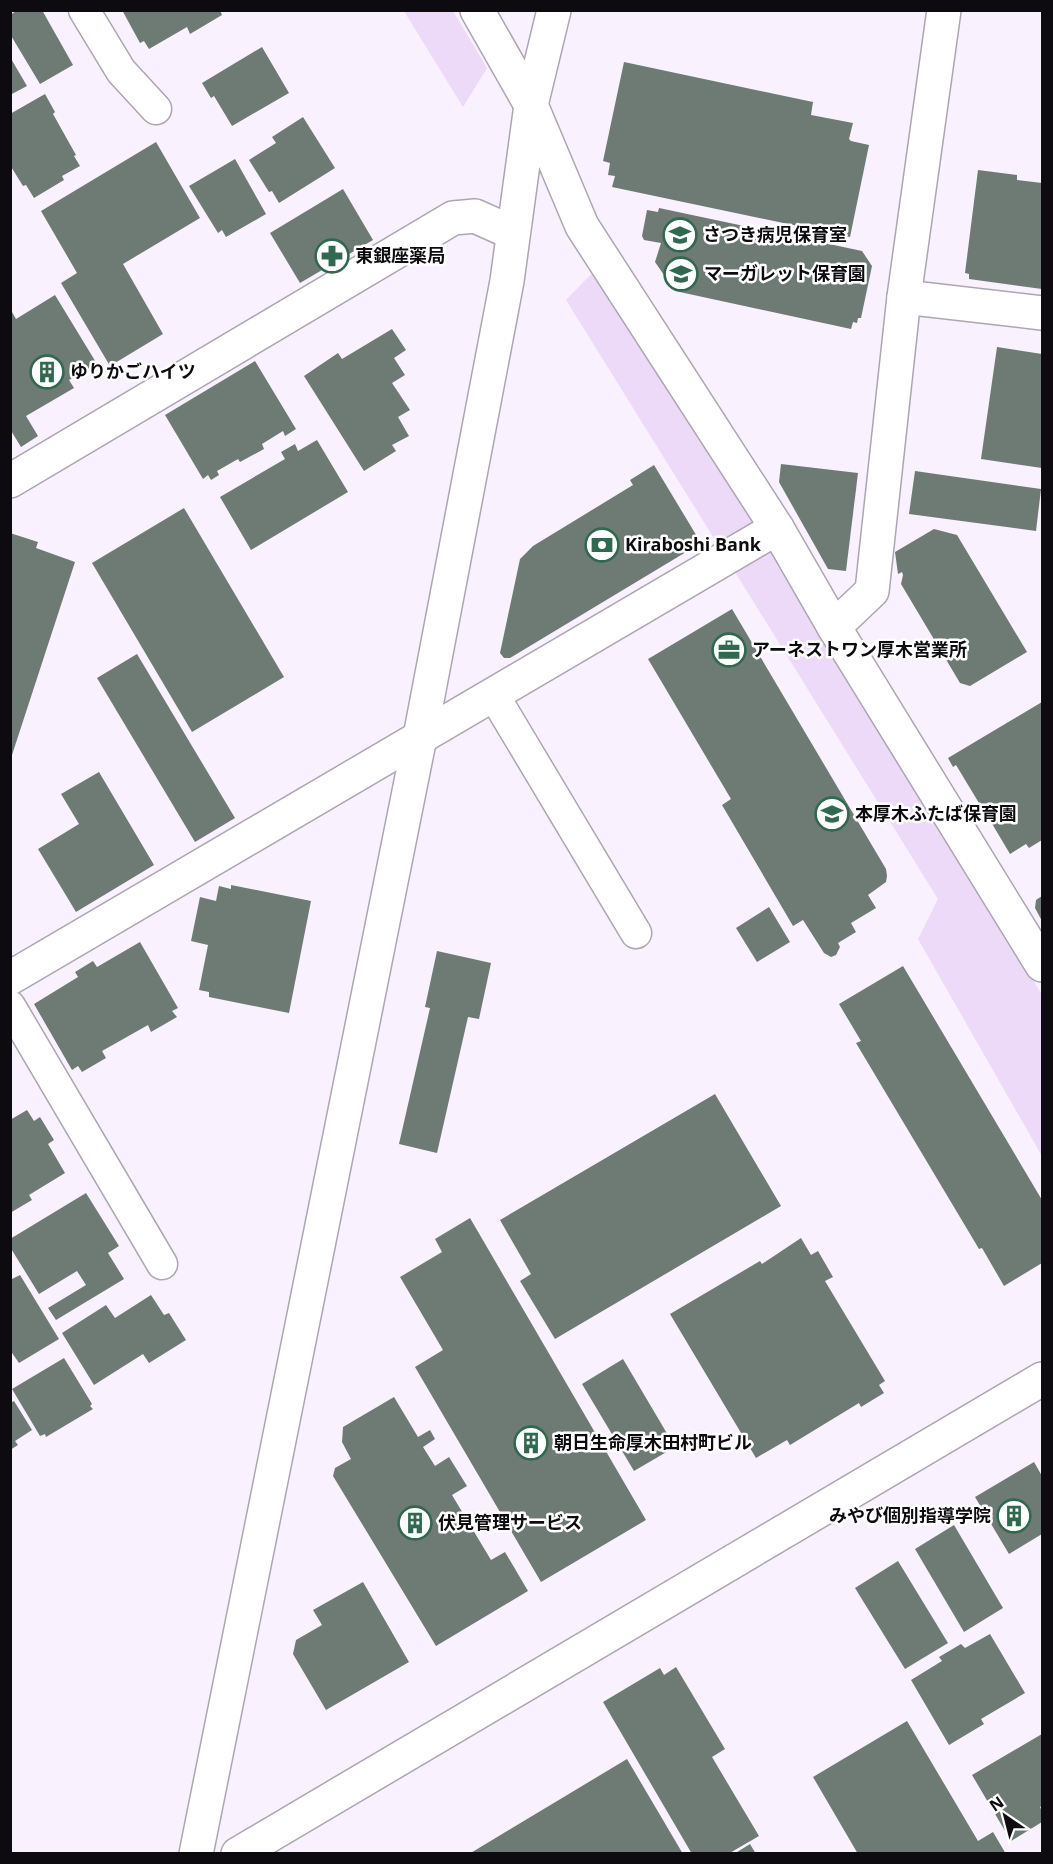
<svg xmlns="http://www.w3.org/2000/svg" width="1053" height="1864" font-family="'Open Sans','Noto Sans JP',sans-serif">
<rect width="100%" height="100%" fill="#f9f1fd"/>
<!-- green -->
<g fill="#edd9f8">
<polygon points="404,11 453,11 487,68 463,107"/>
<polygon points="602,263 1042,995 1042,1156 918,939 938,899 566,300"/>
</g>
<!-- building -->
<g fill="#6e7a74">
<polygon points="18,10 42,10 73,65 40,84 10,34 10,15"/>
<polygon points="122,10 220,10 222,15 190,34 187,27 149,49 144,41 140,43"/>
<polygon points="262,47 289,93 232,126 214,96 211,98 202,83"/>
<polygon points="10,57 27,86 10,95"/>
<polygon points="624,62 813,102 811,115 853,123 849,139 851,141 869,145 850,237 612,187 615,176 608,175 610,163 603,161"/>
<polygon points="45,94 55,112 53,114 76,155 74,156 80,166 62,176 64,180 34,198 26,185 23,186 10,165 10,114"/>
<polygon points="303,117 335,168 279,203 272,191 269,192 249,160 276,143 272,137"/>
<polygon points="156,142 200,218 123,264 163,334 110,366 61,283 77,273 41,211"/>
<polygon points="235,159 266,214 226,237 222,230 218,233 189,186"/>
<polygon points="978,170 1017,175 1017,180 1042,183 1042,289 969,279 969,274 965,273"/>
<polygon points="343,189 373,240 300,283 270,233"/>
<polygon points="659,208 862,251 872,266 861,318 858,318 857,323 853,322 851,329 675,291 655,262 661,243 644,240 642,236 647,210 658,212"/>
<polygon points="55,295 97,364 69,380 74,388 26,416 38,436 21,447 10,429 10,313 12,312 16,319"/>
<polygon points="392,329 406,350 394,358 405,375 392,383 410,410 398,417 409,436 392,445 396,451 364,471 304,376 338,353 342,359"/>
<polygon points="997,347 1042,354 1042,468 981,459"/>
<polygon points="255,361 296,429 285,436 283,431 262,444 264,449 240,462 238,459 217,471 219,475 211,480 208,475 203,479 165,415"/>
<polygon points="317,440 348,492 251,550 220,497 285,459 281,452 295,444 298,451"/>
<polygon points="781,464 858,473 846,571 828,569 779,482"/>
<polygon points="654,465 701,543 510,658 504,658 500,653 520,559 533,546 633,485 630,480"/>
<polygon points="915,471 1041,489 1036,531 909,514"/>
<polygon points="184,508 284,677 192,732 92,563"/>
<polygon points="934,529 957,535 1027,652 970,686 960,683 901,584 903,575 902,572 898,574 895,552"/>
<polygon points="10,533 38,542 36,548 75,562 11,758"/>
<polygon points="732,609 886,869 887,876 886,882 868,895 876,908 851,923 856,932 838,943 840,947 836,955 831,957 824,953 803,920 793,926 722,805 731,799 648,659"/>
<polygon points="137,654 235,818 195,842 97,678"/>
<polygon points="1042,702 1042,840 1029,848 1026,844 1010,854 991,822 983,823 978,815 982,808 956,765 953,767 948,758"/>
<polygon points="99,772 154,865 76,912 38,849 79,824 61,794"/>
<polygon points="231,885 311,901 289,1013 209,997 209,992 199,990 208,945 191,941 200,897 216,901 219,886 231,889"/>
<polygon points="1042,896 1042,921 1035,908 1036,900"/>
<polygon points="769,907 790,942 757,962 736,928"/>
<polygon points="140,942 178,1008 172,1011 177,1017 151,1032 148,1025 102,1051 106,1058 82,1072 78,1066 72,1070 34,1004 78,977 75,972 93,961 97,967"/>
<polygon points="437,951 491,963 479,1019 468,1017 437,1153 399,1144 430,1008 425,1007"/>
<polygon points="903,966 1042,1200 1042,1263 1004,1286 982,1248 979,1249 856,1043 861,1041 839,1004"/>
<polygon points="715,1094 781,1206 555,1339 520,1281 531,1274 500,1220"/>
<polygon points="27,1110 34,1121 40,1117 54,1140 48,1144 65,1173 29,1195 32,1200 10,1213 10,1120"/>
<polygon points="86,1193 119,1246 108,1253 124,1279 56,1320 48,1308 86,1285 77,1271 39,1294 10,1247 10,1239"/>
<polygon points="470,1218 646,1520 541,1582 415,1367 443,1350 400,1277 442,1252 435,1239"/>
<polygon points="801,1238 811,1255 818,1251 833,1277 825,1281 885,1381 879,1385 884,1393 861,1407 859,1403 790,1445 787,1440 756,1458 670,1314 760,1261 762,1264"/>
<polygon points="20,1275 59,1339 19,1363 10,1350 10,1280"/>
<polygon points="151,1295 164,1315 169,1313 186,1340 149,1363 143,1354 94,1385 62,1333 106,1305 115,1318"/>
<polygon points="64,1358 92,1404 90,1406 93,1409 46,1437 45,1434 40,1436 12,1389"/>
<polygon points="623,1359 675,1447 634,1471 582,1384"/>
<polygon points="394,1397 418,1437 430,1430 435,1439 423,1447 435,1466 449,1457 467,1486 452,1495 491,1560 505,1552 528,1591 436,1646 333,1476 335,1468 351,1459 342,1442 343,1427"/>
<polygon points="14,1401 32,1430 15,1441 18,1445 10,1450 10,1403"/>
<polygon points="1034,1462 1042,1476 1042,1534 1009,1554 975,1497"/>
<polygon points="954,1525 1003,1608 964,1632 915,1549"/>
<polygon points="898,1561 948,1643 905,1669 855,1588"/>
<polygon points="363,1582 409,1662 326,1710 293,1654 296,1640 322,1625 313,1610"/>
<polygon points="990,1634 1025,1693 981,1719 984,1724 949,1745 911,1680 942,1661 939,1657 961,1644 965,1648"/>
<polygon points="676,1667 725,1749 712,1757 759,1836 728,1854 692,1854 603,1702 660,1668 664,1675"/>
<polygon points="907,1721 978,1841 993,1832 1006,1854 858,1854 813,1777"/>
<polygon points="1042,1734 1042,1806 1040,1807 1042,1811 1042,1822 1011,1841 972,1775"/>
<polygon points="627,1759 683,1854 469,1854"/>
<polygon points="750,1844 756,1854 734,1854"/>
</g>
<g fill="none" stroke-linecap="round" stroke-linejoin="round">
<defs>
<g id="service">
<polyline points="84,10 121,71 156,109"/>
<polyline points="493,694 636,933"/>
<polyline points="10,1006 162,1264"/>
</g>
<g id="minor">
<polyline points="531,105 582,226 777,528 834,627 1042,965"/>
<polyline points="904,297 1042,313"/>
<polyline points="10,481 453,218 475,216 513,233"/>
<polyline points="834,627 872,591 904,297 944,10"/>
<polyline points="10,978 777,528"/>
</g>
<g id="tertiary">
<polyline points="477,10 531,105"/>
<polyline points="196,1854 420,737 507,281 531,105 554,10"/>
<polyline points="238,1854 1042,1379"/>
</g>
</defs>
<!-- service casing -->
<use href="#service" stroke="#ada6b1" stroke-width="33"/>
<!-- minor casing -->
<use href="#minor" stroke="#ada6b1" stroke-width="36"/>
<!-- tertiary casing -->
<use href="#tertiary" stroke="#ada6b1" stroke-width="36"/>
<!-- service -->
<use href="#service" stroke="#fff" stroke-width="30"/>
<!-- minor -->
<use href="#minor" stroke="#fff" stroke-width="33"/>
<!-- tertiary -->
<use href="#tertiary" stroke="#fff" stroke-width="33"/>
</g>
<!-- icons -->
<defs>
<symbol id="school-ring" viewBox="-11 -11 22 22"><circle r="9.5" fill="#fff" stroke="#306850" stroke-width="1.5"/><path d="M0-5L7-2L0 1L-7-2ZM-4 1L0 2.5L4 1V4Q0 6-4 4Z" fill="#306850"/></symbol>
<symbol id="pharmacy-ring" viewBox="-11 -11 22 22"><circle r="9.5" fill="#fff" stroke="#306850" stroke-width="1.5"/><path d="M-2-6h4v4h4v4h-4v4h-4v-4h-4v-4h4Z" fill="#306850"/></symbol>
<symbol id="building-ring" viewBox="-11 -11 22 22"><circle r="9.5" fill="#fff" stroke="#306850" stroke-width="1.5"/><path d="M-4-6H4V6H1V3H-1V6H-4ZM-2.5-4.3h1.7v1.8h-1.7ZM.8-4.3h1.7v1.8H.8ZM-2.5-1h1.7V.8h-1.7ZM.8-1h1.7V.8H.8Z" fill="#306850"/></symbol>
<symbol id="bank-ring" viewBox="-11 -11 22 22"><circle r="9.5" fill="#fff" stroke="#306850" stroke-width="1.5"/><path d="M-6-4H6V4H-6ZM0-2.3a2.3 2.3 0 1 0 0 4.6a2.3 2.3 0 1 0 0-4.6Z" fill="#306850"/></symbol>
<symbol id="office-ring" viewBox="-11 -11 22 22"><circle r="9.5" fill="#fff" stroke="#306850" stroke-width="1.5"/><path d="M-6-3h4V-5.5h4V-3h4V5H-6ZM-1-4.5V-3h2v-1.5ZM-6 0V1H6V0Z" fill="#306850"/></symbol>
</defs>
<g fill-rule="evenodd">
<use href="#school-ring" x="661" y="216" width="38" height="38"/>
<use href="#pharmacy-ring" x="313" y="237" width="38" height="38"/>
<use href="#school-ring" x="662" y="255" width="38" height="38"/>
<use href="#building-ring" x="28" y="353" width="38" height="38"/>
<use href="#bank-ring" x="583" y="526" width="38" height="38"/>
<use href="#office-ring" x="710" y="631" width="38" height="38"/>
<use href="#school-ring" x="813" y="795" width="38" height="38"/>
<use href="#building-ring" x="512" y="1424" width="38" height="38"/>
<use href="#building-ring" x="995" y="1497" width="38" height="38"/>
<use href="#building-ring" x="396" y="1504" width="38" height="38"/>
</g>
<g text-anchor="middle" stroke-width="5" stroke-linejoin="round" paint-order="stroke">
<!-- poi labels -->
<g font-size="18" font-weight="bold" fill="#0d0b0f" stroke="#fff" text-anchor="start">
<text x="703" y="241">さつき病児保育室</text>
<text x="355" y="262">東銀座薬局</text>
<text x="704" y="280">マーガレット保育園</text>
<text x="70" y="378">ゆりかごハイツ</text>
<text x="625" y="551">Kiraboshi Bank</text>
<text x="752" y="656">アーネストワン厚木営業所</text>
<text x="855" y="820">本厚木ふたば保育園</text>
<text x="554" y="1449">朝日生命厚木田村町ビル</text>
<text x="991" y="1522" text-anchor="end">みやび個別指導学院</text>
<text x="438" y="1529">伏見管理サービス</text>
</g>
</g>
<!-- border -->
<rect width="1053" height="1864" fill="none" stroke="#0d0b0f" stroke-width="24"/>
<!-- north arrow -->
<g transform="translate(1005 1816) rotate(325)" stroke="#ffffff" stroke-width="4.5" paint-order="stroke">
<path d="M0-4.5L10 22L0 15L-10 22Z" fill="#0d0b0f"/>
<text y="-9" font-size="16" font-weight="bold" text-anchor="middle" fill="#0d0b0f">N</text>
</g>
</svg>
